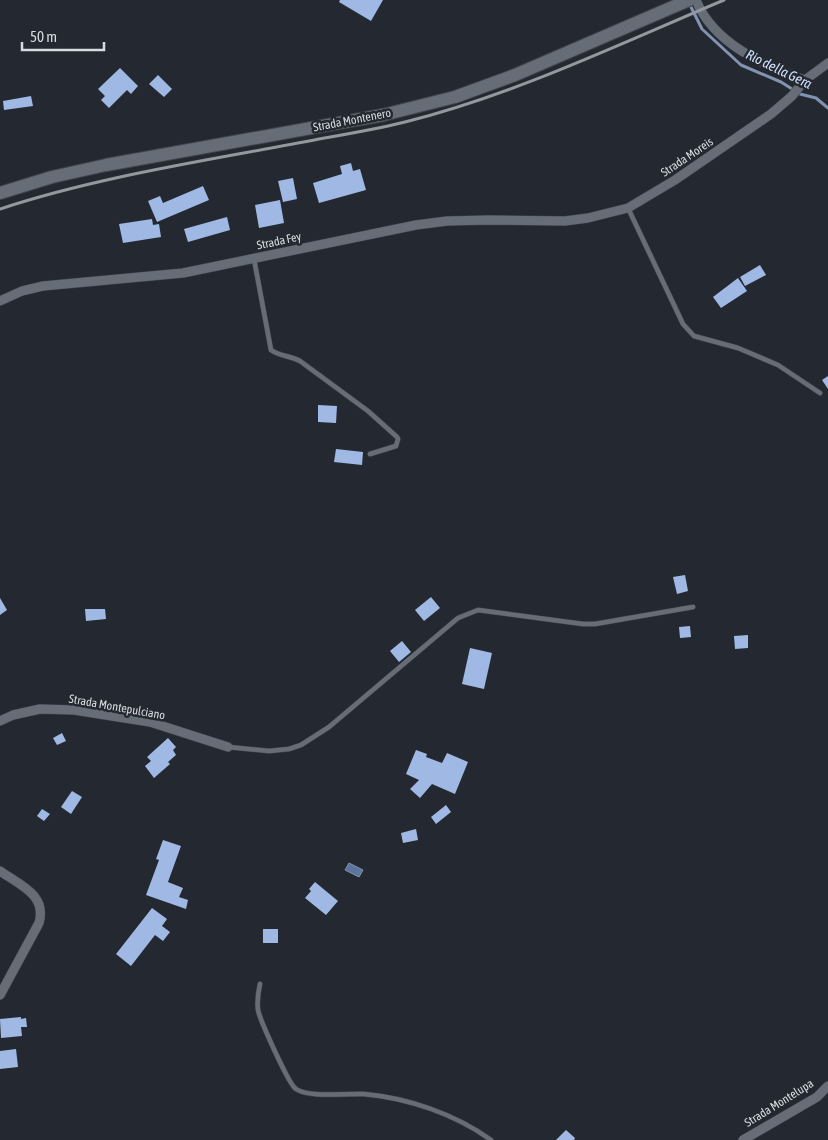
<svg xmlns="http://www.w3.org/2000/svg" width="828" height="1140" font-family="'Asap Condensed',sans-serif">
<rect width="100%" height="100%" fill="#242931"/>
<!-- water -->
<polygon fill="#5d749c" stroke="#8293b1" points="349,863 363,870 359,877 345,870"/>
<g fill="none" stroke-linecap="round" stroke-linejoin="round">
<!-- stream -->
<polyline stroke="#8293b1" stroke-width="3" points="689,3 702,29 741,65 781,82 800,94 816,98 828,108"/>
</g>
<!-- building -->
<g fill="#a0b9e4">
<polygon points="340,0 383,0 371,21 339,2"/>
<polygon points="120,68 138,86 131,94 127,90 109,108 101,100 105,96 98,89"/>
<polygon points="158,75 172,89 164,97 149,84"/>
<polygon points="31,96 33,106 4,110 3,101"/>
<polygon points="351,163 353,171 360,169 366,190 319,203 313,183 342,174 340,166"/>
<polygon points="293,178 297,199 283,202 278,181"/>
<polygon points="203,186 209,200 157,222 148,201 160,196 163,203"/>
<polygon points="280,200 284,223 259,228 255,205"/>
<polygon points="227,217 230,230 188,242 184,229"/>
<polygon points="152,219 153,225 159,224 161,237 123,243 119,224"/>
<polygon points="760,265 766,275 745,286 740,277"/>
<polygon points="738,278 747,291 721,308 713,297"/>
<polygon points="828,376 828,389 822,380"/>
<polygon points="318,405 337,406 336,423 318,422"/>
<polygon points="336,449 363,452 362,465 334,462"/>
<polygon points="685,575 688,591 677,594 673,577"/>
<polygon points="431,597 440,608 424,621 415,610"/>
<polygon points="0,598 7,610 0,615"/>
<polygon points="85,609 105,609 106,619 86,621"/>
<polygon points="690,626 691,637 680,638 679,627"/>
<polygon points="748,635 748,648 735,649 734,636"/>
<polygon points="402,641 411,652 399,662 390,651"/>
<polygon points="470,648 492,653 484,689 462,684"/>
<polygon points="62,733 66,741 57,745 53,738"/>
<polygon points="168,738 176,747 173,750 176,755 168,762 170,764 154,778 145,766 151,761 147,757"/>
<polygon points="416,750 427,754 426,757 442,763 447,753 468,762 455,794 432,784 420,798 410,789 419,780 406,774"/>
<polygon points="72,791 82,797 71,814 61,807"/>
<polygon points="446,805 451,812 436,824 431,817"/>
<polygon points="42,809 50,814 44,821 37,816"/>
<polygon points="416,829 418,840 403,843 401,833"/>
<polygon points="163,840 181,846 168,882 183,888 179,897 188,900 186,909 146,895 159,860 156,859"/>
<polygon points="315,882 338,901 326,915 305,898 311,891 309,889"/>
<polygon points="152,908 167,919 162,926 170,932 163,941 155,935 131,966 116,954"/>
<rect x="263" y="929" width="15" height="14"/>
<polygon points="21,1017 21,1019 26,1018 27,1027 21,1027 22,1036 1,1038 0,1019"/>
<polygon points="16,1049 18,1067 0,1069 0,1051"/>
<polygon points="566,1130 575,1138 574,1140 556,1140"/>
</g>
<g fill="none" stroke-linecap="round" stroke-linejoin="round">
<defs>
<g id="service">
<polyline points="628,208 683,324 694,336 738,348 778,365 820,393"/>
<path d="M 254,259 L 271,350 C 279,356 291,356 300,361 L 368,411 L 397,437 L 398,439 L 396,446 L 370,454"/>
<polyline points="228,747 269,751 289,749 301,745 329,727 458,618 478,610 583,624 595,624 693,607"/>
<path d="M 260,984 C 258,993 257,1002 258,1010 C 260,1020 289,1085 296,1089 C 309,1098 346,1093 364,1094 C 408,1098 455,1114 491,1140"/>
</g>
<g id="minor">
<path d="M 696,0 C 713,43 764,66 805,80"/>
<polyline points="0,301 22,291 43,286 183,273 416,225 447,221 488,220 565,221 588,218 628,208 675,180 771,114 792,96 805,80 828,63"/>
<polyline points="0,721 13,715 40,709 74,710 150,722 228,747"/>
<path d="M 0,871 C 20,885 47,895 39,923 L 0,995"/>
<polyline points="743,1140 817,1097 828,1086"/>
</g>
<polyline id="secondary" points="0,193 52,177 106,165 383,115 455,97 515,75 689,0"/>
</defs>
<!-- service casing -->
<use href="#service" stroke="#42464d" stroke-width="5.5"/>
<!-- minor casing -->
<use href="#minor" stroke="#42464d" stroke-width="10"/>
<!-- secondary casing -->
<use href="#secondary" stroke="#42464d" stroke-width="14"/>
<!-- service -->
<use href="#service" stroke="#676d77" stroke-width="4.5"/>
<!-- minor -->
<use href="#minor" stroke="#676d77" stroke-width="9"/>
<!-- secondary -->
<use href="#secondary" stroke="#676d77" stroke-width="12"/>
<!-- rail -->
<path stroke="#93979e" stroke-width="3" d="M 0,209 C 104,175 212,160 319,139 C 348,134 377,129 405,122 C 516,94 619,44 724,0"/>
</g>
<g text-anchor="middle" stroke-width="5" stroke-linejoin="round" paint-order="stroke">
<!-- street labels -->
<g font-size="12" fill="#d8dbe1" stroke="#242931">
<text transform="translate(352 120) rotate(-11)" y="4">Strada Montenero</text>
<text transform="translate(687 157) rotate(-34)" y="4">Strada Moreis</text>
<text transform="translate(279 241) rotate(-12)" y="4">Strada Fey</text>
<text transform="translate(117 707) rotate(10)" y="4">Strada Montepulciano</text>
<text transform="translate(779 1103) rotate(-32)" y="4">Strada Montelupa</text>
</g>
<!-- water labels -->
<g font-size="14" font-style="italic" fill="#d2e1fb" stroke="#242931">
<text transform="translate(779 69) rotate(26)" y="5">Rio della Gera</text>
</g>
</g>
<!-- scale -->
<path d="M22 42v8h82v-8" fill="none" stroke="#d8dbe1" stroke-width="2.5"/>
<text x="30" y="42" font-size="15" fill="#d8dbe1" stroke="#242931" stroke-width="4" paint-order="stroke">50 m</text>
</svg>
